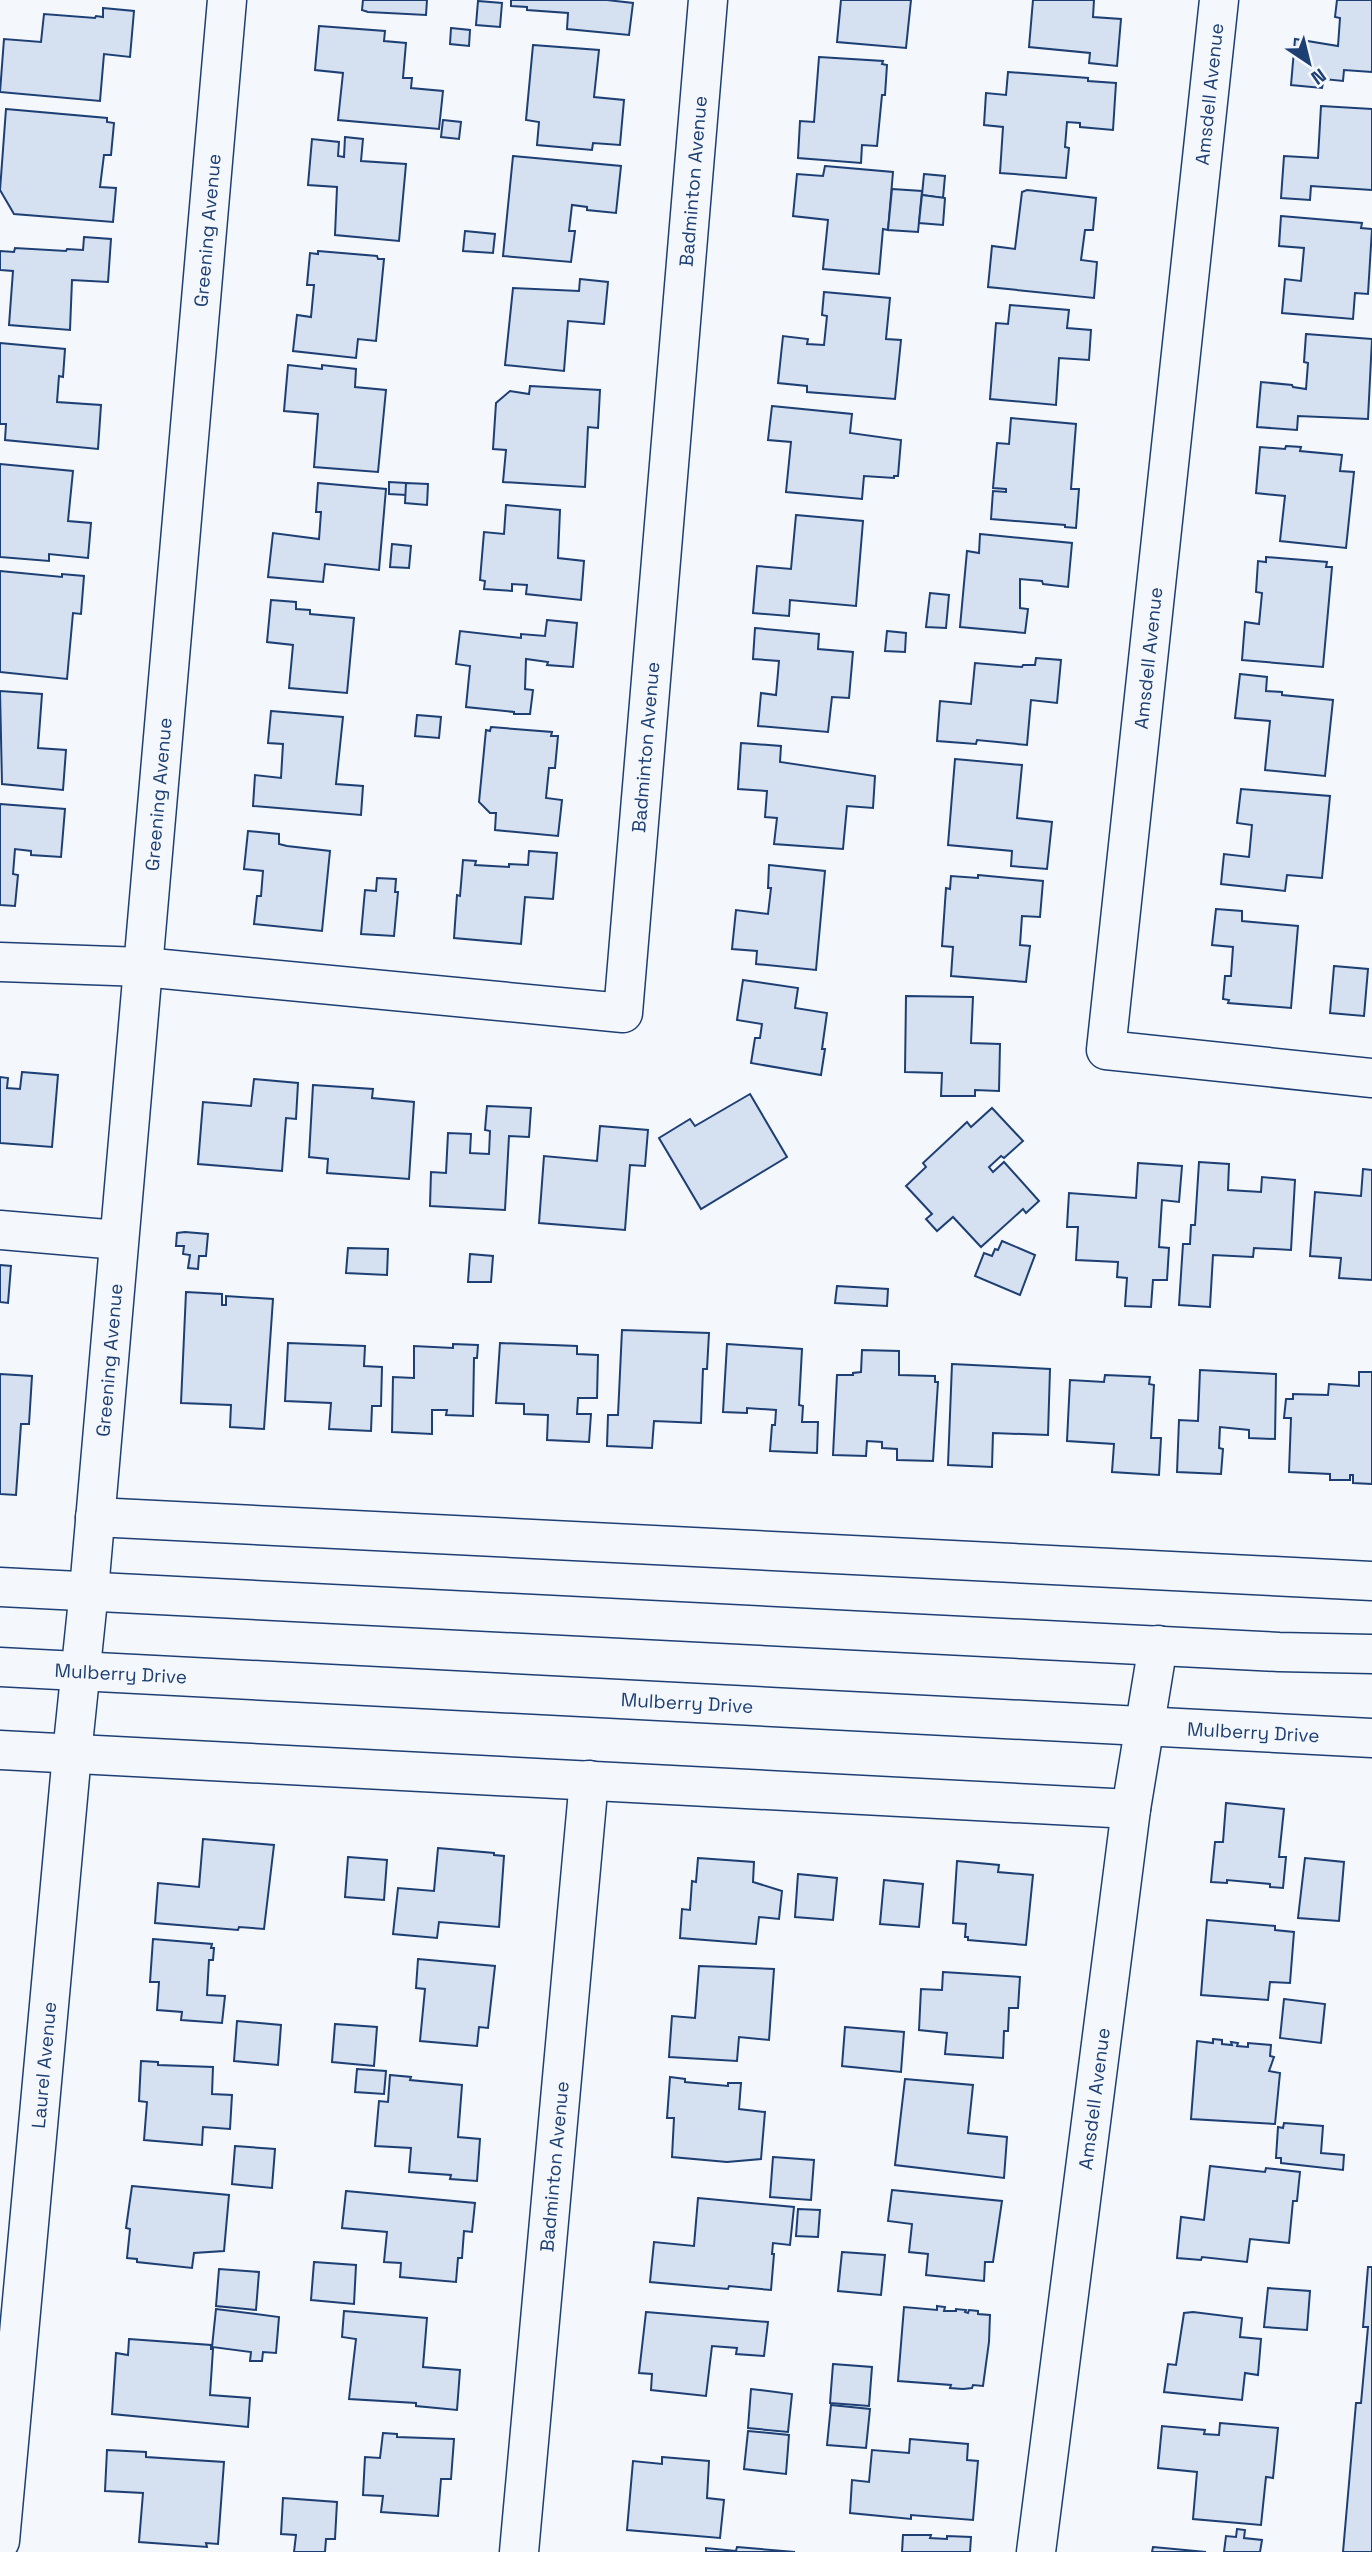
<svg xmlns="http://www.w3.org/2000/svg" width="1372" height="2552" font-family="'Space Grotesk',sans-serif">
<rect width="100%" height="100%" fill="#f4f7fb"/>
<!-- building -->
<g fill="#d5e0f0" stroke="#1d3f73" stroke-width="2">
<polygon points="363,0 427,0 426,15 368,12 362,10"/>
<polygon points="511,0 607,0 633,3 629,35 567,29 568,13 527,10 527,7 511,6"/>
<polygon points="841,0 911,0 906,48 837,42"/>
<polygon points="1033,0 1094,0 1093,17 1121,19 1117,66 1089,63 1090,53 1029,47"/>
<polygon points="1337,0 1372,0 1372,72 1344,70 1343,81 1324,79 1322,88 1291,85 1295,39 1338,46 1340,18 1335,17"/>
<polygon points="478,1 502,3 500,27 476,25"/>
<polygon points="103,8 134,11 130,57 104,54 100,101 0,92 4,39 41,42 44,14 95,18 96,16 103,17"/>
<polygon points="319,26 385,31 384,41 406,43 403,78 412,78 411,88 443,91 439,129 338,120 343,73 315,70"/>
<polygon points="451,28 470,30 469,46 450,44"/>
<polygon points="533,45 599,50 594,97 624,100 620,145 593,143 592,150 537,145 539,122 526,120"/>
<polygon points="819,57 883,61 882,64 887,65 885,95 882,95 877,146 862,145 861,163 798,158 800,121 814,122"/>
<polygon points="1008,72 1088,78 1088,81 1116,83 1113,130 1080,127 1080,123 1067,122 1065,147 1069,148 1066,178 1000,173 1003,127 984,125 986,93 1006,95"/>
<polygon points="1321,106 1372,109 1372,190 1311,186 1310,200 1281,198 1284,156 1318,158"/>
<polygon points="6,109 107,118 107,122 114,123 111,155 104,155 100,187 116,188 113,222 14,214 0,190"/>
<polygon points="443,120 461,122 459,139 441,137"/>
<polygon points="345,137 363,139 361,161 406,164 399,241 335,235 337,187 308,185 312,139 339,142 338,156 344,157"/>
<polygon points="513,156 621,166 616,213 587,210 587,207 572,205 569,231 575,231 571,262 503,256"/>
<polygon points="825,166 893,172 888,230 883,229 879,274 823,269 828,220 793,216 797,174 823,176"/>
<polygon points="924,174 945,176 943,198 922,195"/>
<polygon points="892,189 922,191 918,232 888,230"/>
<polygon points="1027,190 1096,198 1093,230 1085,230 1081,260 1097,262 1094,298 988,287 992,246 1015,249 1022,192"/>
<polygon points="922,195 945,198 943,225 919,223"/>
<polygon points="1281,216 1362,223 1361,228 1372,229 1368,294 1355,293 1353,319 1282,313 1285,279 1301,281 1304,248 1279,246"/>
<polygon points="465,231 495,234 493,253 463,251"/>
<polygon points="84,237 111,239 108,282 72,280 70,330 9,325 13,271 0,270 0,251 14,252 15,248 66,251 67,249 83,250"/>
<polygon points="318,251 377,256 378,259 384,259 376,341 358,339 356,358 293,351 297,315 311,317 314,285 307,285 310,253 318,254"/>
<polygon points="580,279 608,282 604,324 568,321 564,371 505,365 513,288 579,291"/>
<polygon points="824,292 890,298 886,339 901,340 895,399 807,392 807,386 778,383 783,336 808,339 807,344 824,345 827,316 822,315"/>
<polygon points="1010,305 1069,310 1067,328 1091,330 1089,360 1059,358 1056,405 990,399 996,323 1008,324"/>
<polygon points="1306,334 1372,339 1368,419 1298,416 1297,430 1257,427 1261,382 1292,385 1293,387 1306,389 1308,363 1304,362"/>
<polygon points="0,343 65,349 63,377 59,376 57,402 101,405 98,449 5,440 6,424 0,424"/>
<polygon points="288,365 322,369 322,365 356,369 355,387 386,390 378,472 314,467 318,414 284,411"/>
<polygon points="530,386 600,390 598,428 588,427 585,487 503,482 506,450 493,449 496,403 510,391 529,394"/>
<polygon points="772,406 852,414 850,433 901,440 898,476 894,476 894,478 864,476 862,499 786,492 791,442 768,440"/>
<polygon points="1011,418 1076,424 1071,489 1079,489 1076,528 1065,527 1065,525 991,519 993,491 1006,492 1006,489 993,488 997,443 1009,444"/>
<polygon points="1286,446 1301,447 1300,451 1342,455 1340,471 1354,472 1346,548 1280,541 1285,496 1256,493 1260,447 1285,449"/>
<polygon points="0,464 73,471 68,521 91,523 88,558 49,554 49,561 0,557"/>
<polygon points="389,482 406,483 406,495 389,494"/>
<polygon points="318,483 386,489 379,570 325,564 323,582 268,577 273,533 319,539 321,512 316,512"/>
<polygon points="406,483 428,484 427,505 405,503"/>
<polygon points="506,505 560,510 558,558 584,561 581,600 526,594 527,585 512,584 512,591 484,589 485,581 480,580 484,532 504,534"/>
<polygon points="796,515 863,521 856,606 790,600 789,616 753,613 757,566 791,569"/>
<polygon points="980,534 1072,543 1068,587 1043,584 1042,581 1020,579 1020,608 1028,609 1025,633 960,627 967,551 979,553"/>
<polygon points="392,544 411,546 409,568 390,567"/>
<polygon points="1266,557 1327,562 1326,567 1332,567 1323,667 1242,660 1245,622 1259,624 1262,593 1256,592 1258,561 1266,562"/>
<polygon points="0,571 62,577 62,574 84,576 81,614 73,613 67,679 0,672"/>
<polygon points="930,593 949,595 946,628 926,627"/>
<polygon points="271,600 296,602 296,609 310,610 310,614 354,618 347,693 289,688 293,645 267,642"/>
<polygon points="547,620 577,623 573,667 547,665 548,662 526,659 525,689 533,690 530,714 514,714 514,712 466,707 470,666 456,664 460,631 521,638 521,634 545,636"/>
<polygon points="755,628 819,634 818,649 853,652 849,698 832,697 828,732 758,726 761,693 776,695 779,661 753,659"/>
<polygon points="887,631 906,633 905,652 885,651"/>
<polygon points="1036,658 1061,660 1057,703 1031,700 1027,745 977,740 976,744 937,741 940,701 971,704 975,663 1022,667 1023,665 1035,665"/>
<polygon points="1240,674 1267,677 1266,691 1282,692 1282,695 1333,700 1325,776 1265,770 1270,721 1235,718"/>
<polygon points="0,691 42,694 38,748 66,750 63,790 2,784"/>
<polygon points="271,711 343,717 336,784 363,786 361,815 253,806 255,775 281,778 283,744 268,743"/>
<polygon points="417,715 441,717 439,738 415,736"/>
<polygon points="491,727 552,732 551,736 558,736 555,768 549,768 546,798 562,800 558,836 495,830 496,813 490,813 479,802 486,730 490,731"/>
<polygon points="741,743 781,746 780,762 875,776 873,808 847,806 843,849 774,844 777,818 765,817 767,791 738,789"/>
<polygon points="955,759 1022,765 1017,818 1052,822 1047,869 1011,866 1012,851 948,845"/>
<polygon points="1241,789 1330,796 1322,878 1287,875 1285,891 1221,884 1224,854 1249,857 1252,825 1237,823"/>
<polygon points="0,804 65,809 61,857 31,855 31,851 15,849 13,874 18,875 15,906 0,905"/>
<polygon points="248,831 279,834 279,844 287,846 330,851 322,931 254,924 257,896 261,896 263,871 244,869"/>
<polygon points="529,851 557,853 553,899 525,897 521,944 454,938 457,895 460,896 463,860 476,861 475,865 509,867 509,864 528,865"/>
<polygon points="769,865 825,871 816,970 756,964 757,951 732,949 736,910 768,914 771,888 768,888"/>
<polygon points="978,875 1043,881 1040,917 1022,916 1020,945 1030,946 1026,982 951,976 953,947 942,946 946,888 950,889 951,876 978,878"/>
<polygon points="377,878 396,879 395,892 398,892 394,936 361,934 365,890 376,891"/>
<polygon points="1216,909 1242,911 1242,921 1298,926 1291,1008 1228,1003 1229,1000 1223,999 1225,976 1231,976 1233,947 1212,945"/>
<polygon points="1334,966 1368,969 1364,1016 1330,1013"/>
<polygon points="743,980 798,988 795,1008 827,1013 822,1049 825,1049 821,1075 751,1063 755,1038 760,1038 762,1024 737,1020"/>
<polygon points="906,996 973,997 971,1043 1000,1044 999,1091 975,1090 975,1096 941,1096 942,1073 905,1072"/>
<polygon points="22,1072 58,1075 52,1147 0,1143 0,1077 8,1078 7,1088 20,1089"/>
<polygon points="254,1079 298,1083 296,1119 286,1118 282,1171 198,1164 203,1102 251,1106"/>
<polygon points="313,1085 373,1089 372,1098 414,1102 409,1179 327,1173 328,1159 309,1157"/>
<polygon points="750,1094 787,1157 701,1209 659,1138 690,1119 695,1126"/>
<polygon points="487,1106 531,1108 529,1137 509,1136 505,1210 430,1206 431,1172 446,1173 448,1133 471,1134 470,1153 489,1154 490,1131 485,1130"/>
<polygon points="992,1108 1023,1141 1004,1158 1001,1156 989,1167 993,1172 1004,1162 1039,1201 1026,1213 1023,1209 981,1247 953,1217 937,1231 926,1219 932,1214 906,1186 926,1167 923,1163 967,1122 971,1127"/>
<polygon points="600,1126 648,1130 645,1166 630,1165 625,1230 539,1223 544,1156 597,1161"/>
<polygon points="1199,1162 1229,1164 1228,1190 1261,1192 1262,1177 1295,1180 1291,1250 1254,1248 1253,1257 1213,1255 1210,1307 1179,1305 1183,1244 1190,1244 1191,1225 1195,1225"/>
<polygon points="1138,1163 1182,1166 1179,1202 1162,1200 1159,1247 1169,1248 1167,1280 1153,1280 1151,1307 1125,1306 1127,1278 1117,1277 1118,1262 1076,1260 1078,1227 1067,1227 1069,1193 1136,1198"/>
<polygon points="1363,1169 1372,1170 1372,1280 1339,1278 1341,1258 1310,1256 1315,1192 1361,1196"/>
<polygon points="185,1232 208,1234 206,1256 199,1256 198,1269 188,1268 190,1255 183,1254 184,1246 176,1246 177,1233"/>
<polygon points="1002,1241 1035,1255 1020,1295 975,1276 984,1253 992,1256 995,1249 998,1250"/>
<polygon points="348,1248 388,1249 387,1275 346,1273"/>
<polygon points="470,1254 493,1256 491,1282 468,1282"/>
<polygon points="0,1265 11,1266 8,1303 0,1302"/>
<polygon points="837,1286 888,1289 887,1306 835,1303"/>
<polygon points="186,1292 222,1294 222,1305 226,1305 226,1296 273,1299 264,1429 230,1427 231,1405 181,1403"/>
<polygon points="622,1330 709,1333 707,1369 703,1369 701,1423 654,1421 652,1448 607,1446 608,1415 618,1415"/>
<polygon points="288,1343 365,1346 364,1366 382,1367 381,1406 372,1406 371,1431 329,1429 331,1403 285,1401"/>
<polygon points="500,1343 577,1346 577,1354 598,1355 597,1398 578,1398 577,1414 591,1414 589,1442 547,1440 548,1415 524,1414 524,1404 496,1403"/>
<polygon points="453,1344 478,1345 477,1358 474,1358 473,1416 446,1415 447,1410 432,1410 432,1434 392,1432 393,1377 414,1378 414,1346 453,1348"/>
<polygon points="727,1344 802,1349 799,1405 803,1406 802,1422 818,1422 817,1453 770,1451 772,1425 775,1425 776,1410 747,1408 747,1413 723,1412"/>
<polygon points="862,1350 899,1351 899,1375 935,1376 935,1382 938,1382 933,1461 897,1460 897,1449 882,1448 882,1442 867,1441 866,1456 833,1455 837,1375 853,1375 853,1373 861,1372"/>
<polygon points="952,1364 1050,1369 1048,1435 993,1433 992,1467 948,1465"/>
<polygon points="1200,1370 1276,1374 1275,1439 1249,1438 1249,1430 1220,1427 1219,1448 1223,1449 1221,1474 1177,1472 1179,1420 1198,1421"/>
<polygon points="1359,1372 1372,1372 1372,1484 1353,1483 1353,1475 1350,1475 1350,1480 1330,1480 1330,1474 1289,1472 1291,1418 1284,1418 1286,1399 1293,1399 1293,1394 1328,1395 1329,1384 1359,1386"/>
<polygon points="0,1374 32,1376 29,1424 21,1424 16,1495 0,1494"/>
<polygon points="1105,1375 1150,1377 1149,1384 1154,1385 1151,1438 1161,1438 1159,1475 1112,1472 1114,1444 1067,1441 1070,1380 1104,1382"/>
<polygon points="1226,1803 1284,1809 1279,1857 1286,1857 1283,1888 1270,1887 1270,1884 1227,1880 1227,1883 1211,1882 1215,1842 1223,1842"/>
<polygon points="203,1839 274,1845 264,1929 239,1927 238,1930 155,1923 158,1883 199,1887"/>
<polygon points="438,1848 494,1853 494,1855 504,1856 499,1927 439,1922 437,1938 393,1934 398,1888 434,1891"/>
<polygon points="348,1857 387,1860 384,1900 345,1897"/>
<polygon points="698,1858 754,1862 753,1882 782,1891 779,1919 759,1917 756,1944 680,1938 682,1909 690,1910 692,1881 696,1882"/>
<polygon points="1305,1858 1344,1862 1339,1921 1298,1918"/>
<polygon points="957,1861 999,1865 998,1872 1033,1875 1026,1945 968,1940 968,1937 965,1937 966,1924 953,1923"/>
<polygon points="798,1874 837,1878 833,1920 795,1917"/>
<polygon points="884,1880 923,1884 919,1927 880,1924"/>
<polygon points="1207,1920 1275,1926 1275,1930 1294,1932 1290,1983 1270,1982 1268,2000 1201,1995"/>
<polygon points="153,1939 212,1944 211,1948 214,1948 213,1960 209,1960 207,1995 225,1996 222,2023 181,2020 182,2012 157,2010 159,1982 150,1982"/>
<polygon points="418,1959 495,1966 488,2028 479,2027 477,2046 420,2041 425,1989 416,1988"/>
<polygon points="699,1966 774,1969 769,2040 739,2037 737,2061 669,2057 672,2016 695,2018"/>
<polygon points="943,1972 1020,1977 1018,2008 1009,2008 1008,2031 1004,2031 1003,2058 945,2054 947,2033 919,2030 921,1989 942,1990"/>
<polygon points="1284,1999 1325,2004 1321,2043 1280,2038"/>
<polygon points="237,2021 281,2025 278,2065 234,2061"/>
<polygon points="335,2024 377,2027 374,2066 332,2062"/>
<polygon points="845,2027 904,2032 901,2072 842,2066"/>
<polygon points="1213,2039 1222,2040 1222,2044 1232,2045 1231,2042 1238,2043 1237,2046 1248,2047 1248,2043 1271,2045 1270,2056 1274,2057 1269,2071 1280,2073 1275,2124 1191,2119 1197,2041 1213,2043"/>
<polygon points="141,2061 158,2062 158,2065 213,2067 212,2094 232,2095 230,2129 203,2127 202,2145 144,2140 147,2102 139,2101"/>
<polygon points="357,2069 386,2071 384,2094 355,2092"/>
<polygon points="390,2075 411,2077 410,2080 462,2085 458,2137 480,2139 477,2181 450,2179 451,2175 409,2172 411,2148 375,2146 379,2101 388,2102"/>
<polygon points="670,2077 685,2079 685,2082 728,2086 728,2083 741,2083 739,2109 765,2112 761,2159 727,2162 672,2157 674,2118 667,2118"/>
<polygon points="905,2079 973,2085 968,2133 1007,2137 1004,2178 895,2165"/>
<polygon points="1284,2123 1323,2126 1321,2153 1344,2155 1343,2170 1281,2163 1281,2158 1276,2158 1278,2127 1283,2128"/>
<polygon points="235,2146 275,2149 272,2188 232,2184"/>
<polygon points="773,2157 814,2160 811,2200 770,2197"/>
<polygon points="1210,2166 1265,2172 1266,2168 1300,2172 1297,2201 1293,2201 1289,2243 1250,2239 1247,2262 1202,2257 1201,2260 1177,2258 1181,2217 1204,2220"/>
<polygon points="132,2186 229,2195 224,2251 194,2253 192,2268 137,2262 137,2259 127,2258 130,2229 126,2228"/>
<polygon points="892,2190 1002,2201 993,2262 985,2262 984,2281 926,2275 928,2254 909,2252 912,2224 888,2221"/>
<polygon points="346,2191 475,2203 472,2232 464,2231 462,2258 458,2258 456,2282 400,2277 401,2263 384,2262 387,2232 342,2228"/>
<polygon points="698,2198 794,2207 790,2245 773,2243 772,2254 774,2254 771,2290 729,2286 728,2289 650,2282 654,2242 694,2246"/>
<polygon points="798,2209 820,2210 818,2237 796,2236"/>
<polygon points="842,2252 885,2255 881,2295 838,2291"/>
<polygon points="314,2262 356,2265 354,2304 311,2300"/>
<polygon points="1368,2267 1372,2267 1372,2552 1343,2552 1356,2403 1361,2403 1368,2327 1363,2327"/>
<polygon points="219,2269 259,2272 256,2310 216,2306"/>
<polygon points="1268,2288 1310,2291 1307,2330 1264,2327"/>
<polygon points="937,2306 945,2307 944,2311 956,2311 956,2309 966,2310 965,2312 968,2313 969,2310 978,2311 978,2314 990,2315 989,2342 983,2386 973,2385 972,2388 963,2389 950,2388 951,2385 898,2381 904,2307 937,2310"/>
<polygon points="216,2309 279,2317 276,2353 263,2352 262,2361 250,2361 251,2352 212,2347"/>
<polygon points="344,2311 427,2318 423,2367 460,2370 457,2410 416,2406 416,2403 349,2399 356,2339 342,2337"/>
<polygon points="646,2312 768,2322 764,2356 736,2354 737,2348 712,2346 706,2396 651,2390 652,2374 639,2373"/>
<polygon points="1193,2312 1242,2318 1240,2337 1261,2339 1258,2375 1245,2373 1242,2400 1164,2392 1168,2364 1176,2365 1184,2313"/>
<polygon points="129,2339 211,2345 211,2349 213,2349 210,2395 250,2398 248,2427 112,2414 116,2353 128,2355"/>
<polygon points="833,2364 872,2367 869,2406 830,2403"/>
<polygon points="751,2389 792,2394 788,2432 748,2428"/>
<polygon points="831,2405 870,2409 866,2448 827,2445"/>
<polygon points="1220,2423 1278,2428 1273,2478 1266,2477 1261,2525 1193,2519 1197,2472 1158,2468 1162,2426 1205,2430 1204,2434 1219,2435"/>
<polygon points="748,2431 789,2435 786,2474 744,2469"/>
<polygon points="383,2433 397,2434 397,2437 454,2439 451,2479 441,2479 438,2516 381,2512 383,2496 363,2495 365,2457 380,2458"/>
<polygon points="910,2439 968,2444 967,2460 978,2461 973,2520 911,2515 911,2519 850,2513 852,2480 869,2482 872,2450 909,2453"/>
<polygon points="107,2450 146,2452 146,2457 224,2462 218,2544 206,2543 207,2547 139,2542 143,2493 105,2491"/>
<polygon points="662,2457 709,2461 707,2498 724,2500 720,2538 627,2530 633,2461 662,2464"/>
<polygon points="283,2498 337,2502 335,2539 326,2539 325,2552 294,2552 296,2535 281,2534"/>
<polygon points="1237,2529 1245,2530 1244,2538 1262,2540 1260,2552 1224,2552 1226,2536 1236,2537"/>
<polygon points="903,2535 931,2535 930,2538 947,2539 947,2536 971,2537 970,2552 902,2552"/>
<polygon points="737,2547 795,2552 706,2552 706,2548 736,2551"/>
<polygon points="1153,2547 1206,2552 1152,2552"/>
</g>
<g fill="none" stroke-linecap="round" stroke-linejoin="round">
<defs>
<g id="minor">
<polyline points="1219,0 1106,1050 1372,1078"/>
<path id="s1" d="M 0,962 L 143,967 L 623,1013 L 708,0"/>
<polyline points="0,1230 118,1240"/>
<polyline points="95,1517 1372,1581"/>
<polyline points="0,1750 1131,1809"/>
<path id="s2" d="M 0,2541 L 72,1754 L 89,1590 L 227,0"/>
<path id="s3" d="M 519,2552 L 589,1780"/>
<path id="s4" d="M 1036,2552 L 1131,1809 L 1158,1645"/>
</g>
<g id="major">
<polyline points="0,1587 1279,1652 1372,1654"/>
<path id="s5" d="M 0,1667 L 1372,1738"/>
</g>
</defs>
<!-- minor casing -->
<use href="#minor" stroke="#1d3f73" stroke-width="41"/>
<!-- major casing -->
<use href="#major" stroke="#1d3f73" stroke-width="41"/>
<!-- minor -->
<use href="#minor" stroke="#f4f7fb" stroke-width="38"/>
<!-- major -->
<use href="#major" stroke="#f4f7fb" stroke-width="38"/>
</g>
<g text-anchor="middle" stroke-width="5" stroke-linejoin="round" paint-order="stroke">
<!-- street labels -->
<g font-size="19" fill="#1d3f73" stroke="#f4f7fb">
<text transform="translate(1209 94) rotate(-84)" y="7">Amsdell Avenue</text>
<text dy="7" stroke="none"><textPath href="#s1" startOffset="1460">Badminton Avenue</textPath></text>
<text dy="7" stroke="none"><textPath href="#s2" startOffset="2320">Greening Avenue</textPath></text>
<text transform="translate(1148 658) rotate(-84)" y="7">Amsdell Avenue</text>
<text dy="7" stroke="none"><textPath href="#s1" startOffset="892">Badminton Avenue</textPath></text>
<text dy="7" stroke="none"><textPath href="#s2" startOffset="1754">Greening Avenue</textPath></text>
<text dy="7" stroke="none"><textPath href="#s2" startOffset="1186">Greening Avenue</textPath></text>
<text dy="7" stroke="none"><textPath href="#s5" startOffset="121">Mulberry Drive</textPath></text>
<text dy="7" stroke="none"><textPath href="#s5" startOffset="688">Mulberry Drive</textPath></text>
<text dy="7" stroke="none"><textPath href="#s5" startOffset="1255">Mulberry Drive</textPath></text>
<text dy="7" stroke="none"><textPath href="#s2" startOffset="478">Laurel Avenue</textPath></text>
<text dy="7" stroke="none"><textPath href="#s4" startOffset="457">Amsdell Avenue</textPath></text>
<text dy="7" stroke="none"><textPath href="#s3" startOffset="387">Badminton Avenue</textPath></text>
</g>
</g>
<!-- north arrow -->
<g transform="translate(1309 63) rotate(145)" stroke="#f4f7fb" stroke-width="5" paint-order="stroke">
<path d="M0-5L12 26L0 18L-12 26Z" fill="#1d3f73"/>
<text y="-10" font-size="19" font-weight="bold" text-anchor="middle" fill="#1d3f73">N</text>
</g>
</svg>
